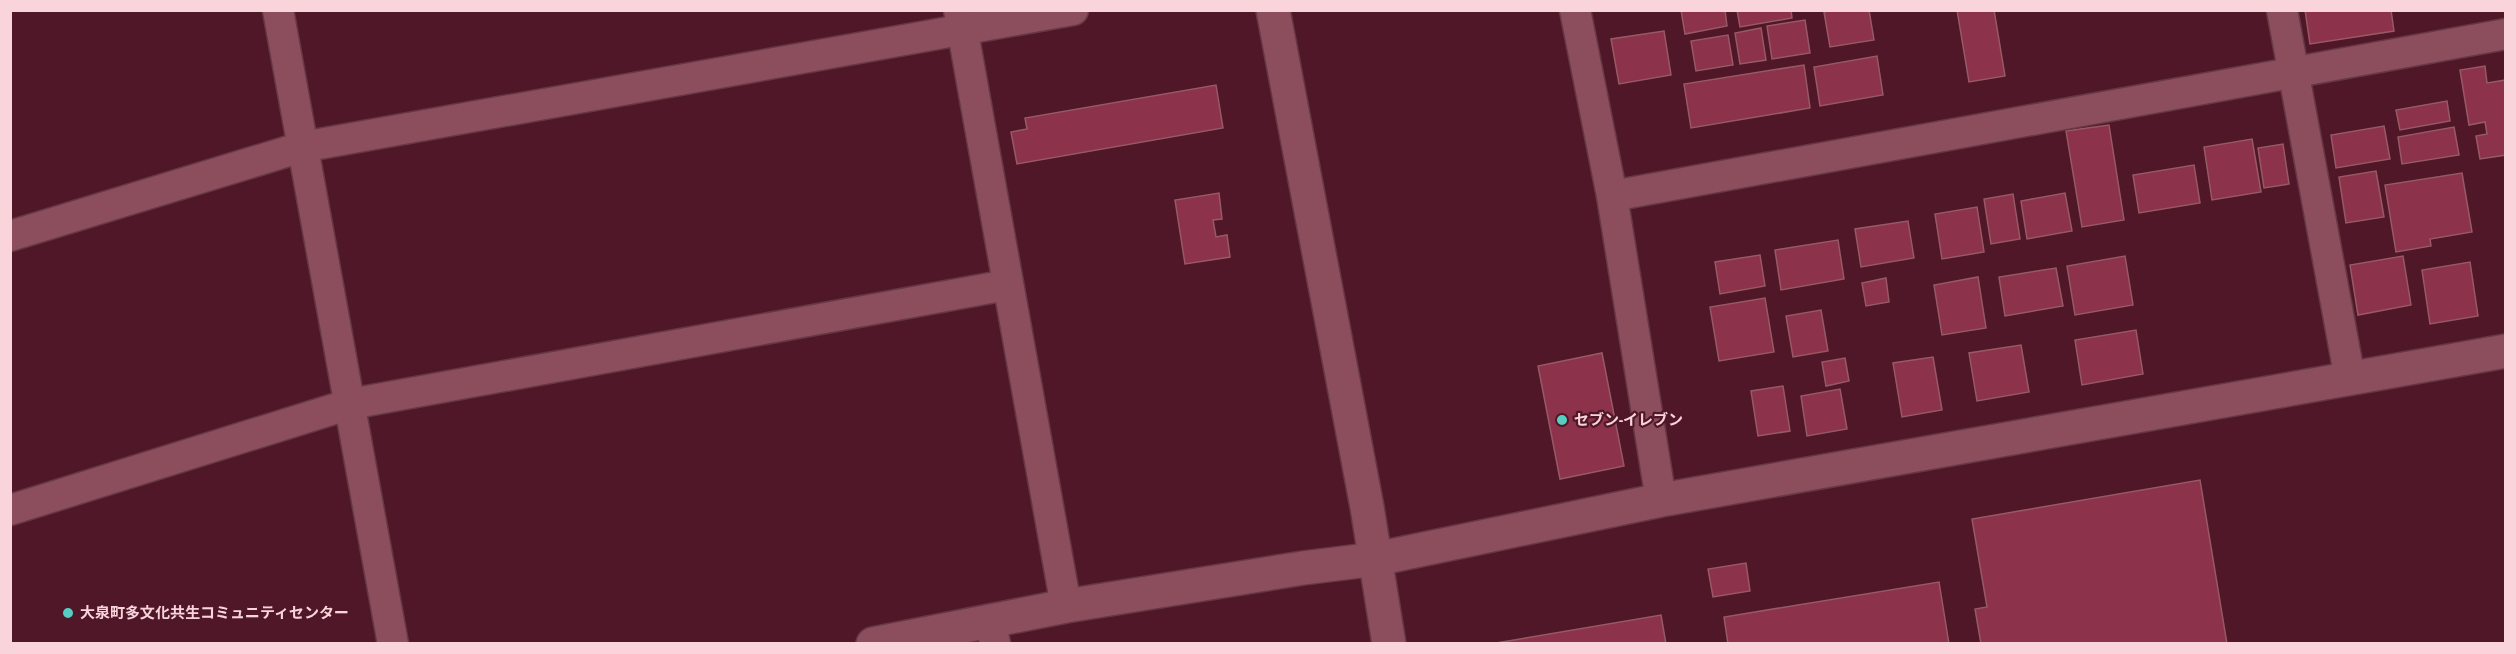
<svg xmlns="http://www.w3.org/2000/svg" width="2516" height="654" font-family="'Archivo Narrow','Noto Sans JP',sans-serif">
<rect width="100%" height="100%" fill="#4f1727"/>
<!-- building -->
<g fill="#8c324b" stroke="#985966" stroke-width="1.5">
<polygon points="1681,10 1725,10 1727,26 1685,34"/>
<polygon points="1737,10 1791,10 1792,18 1740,27"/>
<polygon points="1835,10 1869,10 1874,40 1830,47 1824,12"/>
<polygon points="1957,10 1994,10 2005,76 1969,82"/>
<polygon points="2305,10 2391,10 2394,31 2310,44"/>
<polygon points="1805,20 1810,53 1772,59 1767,26"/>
<polygon points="1761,28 1766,60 1740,64 1735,33"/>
<polygon points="1664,31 1671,75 1619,84 1611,39"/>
<polygon points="1728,35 1733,65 1696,71 1691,41"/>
<polygon points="1877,56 1883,95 1820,106 1814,67"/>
<polygon points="1804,65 1810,108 1691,128 1684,84"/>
<polygon points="2485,66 2487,83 2506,80 2506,155 2480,159 2476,136 2487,134 2485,122 2469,125 2460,70"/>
<polygon points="1216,85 1223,128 1017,164 1011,132 1027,129 1025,118"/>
<polygon points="2447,101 2450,121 2400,130 2396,110"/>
<polygon points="2109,125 2124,220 2082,227 2066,131"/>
<polygon points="2384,126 2390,159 2336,168 2331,135"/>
<polygon points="2454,127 2459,155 2402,164 2398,137"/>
<polygon points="2252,139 2261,192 2212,200 2204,147"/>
<polygon points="2283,144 2289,184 2264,188 2258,148"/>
<polygon points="2194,165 2200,203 2139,213 2133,175"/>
<polygon points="2376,171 2384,217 2346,223 2339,177"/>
<polygon points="2462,173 2472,232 2430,239 2431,246 2396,252 2385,185"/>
<polygon points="1219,193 1222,219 1213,220 1216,237 1227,235 1230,257 1185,264 1175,200"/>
<polygon points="2065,193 2072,231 2027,239 2021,201"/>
<polygon points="2013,194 2020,239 1991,244 1984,199"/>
<polygon points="1977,207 1984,252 1942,259 1935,214"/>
<polygon points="1908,221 1914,258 1861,267 1855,229"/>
<polygon points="1838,240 1844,279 1781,290 1775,250"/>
<polygon points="1760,255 1765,286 1720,294 1715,262"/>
<polygon points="2125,256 2133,305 2075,315 2067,266"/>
<polygon points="2403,256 2411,305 2358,315 2350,265"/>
<polygon points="2470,262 2478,316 2430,324 2422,270"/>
<polygon points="2056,268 2063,306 2005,316 1999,277"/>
<polygon points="1978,277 1986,328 1942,335 1934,285"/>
<polygon points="1886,278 1889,302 1866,306 1862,283"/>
<polygon points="1765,298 1774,352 1719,361 1710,307"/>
<polygon points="1821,310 1828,351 1793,357 1786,316"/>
<polygon points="2136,330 2143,374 2082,385 2075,340"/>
<polygon points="2021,345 2029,392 1977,401 1969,353"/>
<polygon points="1602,353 1624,466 1560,479 1538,366"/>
<polygon points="1933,357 1942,410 1902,417 1893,363"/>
<polygon points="1845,358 1849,381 1826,386 1822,362"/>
<polygon points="1783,386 1790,431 1758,436 1751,391"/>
<polygon points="1840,389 1847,429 1807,436 1801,396"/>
<polygon points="2200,480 2227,644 1981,644 1975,609 1987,607 1972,519"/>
<polygon points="1746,563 1750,591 1713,597 1708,569"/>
<polygon points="1939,582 1949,644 1728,644 1724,617"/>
<polygon points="1661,615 1666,644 1497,644 1496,643"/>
</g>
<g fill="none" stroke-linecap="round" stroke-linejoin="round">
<defs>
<g id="street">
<polyline points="278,10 393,644"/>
<polyline points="959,10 1066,606"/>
<polyline points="1575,10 1612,196 1661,500"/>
<polyline points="2282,10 2350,379"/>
<polyline points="1612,196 2506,34"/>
<polyline points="10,236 302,147 1073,10"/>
<polyline points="10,510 350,404 1007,285"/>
<polyline points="991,622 995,644"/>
</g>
<g id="secondary">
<polyline points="1273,10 1367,507 1389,644"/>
<polyline points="873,644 1066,606 1303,568 1376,559 1661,500 2506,351"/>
</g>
</defs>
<!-- street casing -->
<use href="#street" stroke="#663745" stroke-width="33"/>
<!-- secondary casing -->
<use href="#secondary" stroke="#663745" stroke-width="36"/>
<!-- street -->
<use href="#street" stroke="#8c4e5c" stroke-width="30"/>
<!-- secondary -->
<use href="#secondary" stroke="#8c4e5c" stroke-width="33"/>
</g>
<!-- markers -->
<g fill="#57cec2" stroke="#4f1727" stroke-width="2">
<circle cx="1562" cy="420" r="6"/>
<circle cx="68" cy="613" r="6"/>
</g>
<g text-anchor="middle" stroke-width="4.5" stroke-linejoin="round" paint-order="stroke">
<!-- poi labels -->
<g font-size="15" font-weight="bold" fill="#f9d4db" stroke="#4f1727" text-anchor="start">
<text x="1574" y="425">セブン-イレブン</text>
<text x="80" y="618">大泉町多文化共生コミュニティセンター</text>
</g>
</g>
<!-- border -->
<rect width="2516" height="654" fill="none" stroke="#f9d4db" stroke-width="24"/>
</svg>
